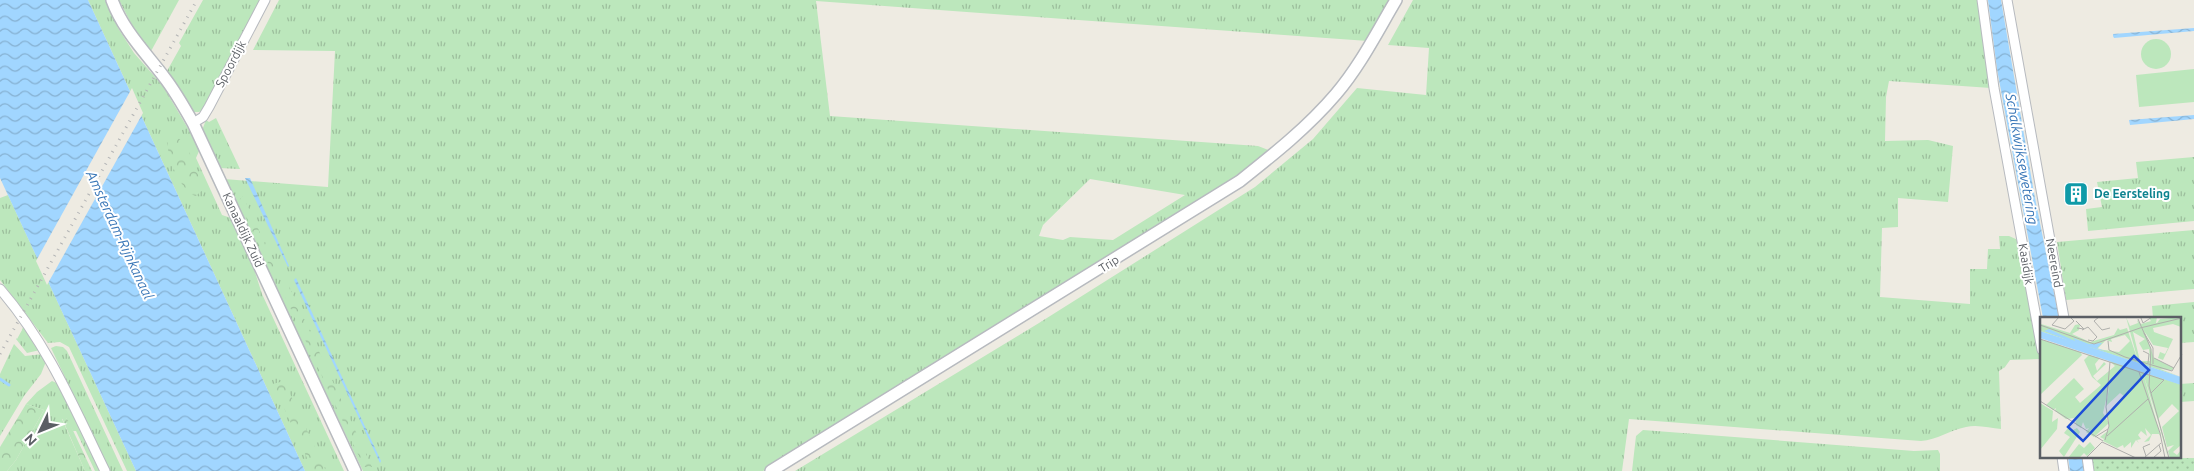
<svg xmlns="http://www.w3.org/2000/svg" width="2194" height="471" font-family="Ubuntu,sans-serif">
<defs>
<pattern id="grass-tufts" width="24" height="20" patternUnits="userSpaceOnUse" patternTransform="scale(1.25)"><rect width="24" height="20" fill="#bce7bc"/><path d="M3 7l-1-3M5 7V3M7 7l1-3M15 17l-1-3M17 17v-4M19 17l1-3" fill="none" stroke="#9cbe9c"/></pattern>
<pattern id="forest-crowns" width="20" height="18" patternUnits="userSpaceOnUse" patternTransform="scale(1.25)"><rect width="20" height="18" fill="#bce7bc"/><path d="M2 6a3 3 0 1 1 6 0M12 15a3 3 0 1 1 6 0" fill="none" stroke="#9cbe9c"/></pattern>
<pattern id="park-dots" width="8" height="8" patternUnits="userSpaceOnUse" patternTransform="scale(1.25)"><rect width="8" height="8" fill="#bce7bc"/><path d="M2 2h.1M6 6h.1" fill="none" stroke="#9cbe9c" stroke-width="1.8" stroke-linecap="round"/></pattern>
<pattern id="water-waves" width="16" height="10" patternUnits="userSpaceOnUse" patternTransform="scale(1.25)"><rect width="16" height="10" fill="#a1d6ff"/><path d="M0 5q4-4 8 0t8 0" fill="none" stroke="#86b1d2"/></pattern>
</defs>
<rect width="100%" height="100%" fill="#eeebe2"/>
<!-- grass -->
<g fill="url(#grass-tufts)" fill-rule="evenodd">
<polygon points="88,0 106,0 118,28 134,53 163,86 200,149 196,158 222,215 231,218 253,266 262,294 344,471 305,471"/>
<polygon points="119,0 179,0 150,53 135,31"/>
<polygon points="203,0 261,0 205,108 199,112 193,112 167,71 181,46 179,43"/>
<path d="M 279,0 L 1391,0 L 1368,41 L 816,1 L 830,116 L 1258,146 L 1271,151 L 1224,185 L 763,471 L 363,471 L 224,179 L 328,187 L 335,51 L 253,50 ZM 1090,179 L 1185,195 L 1113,240 L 1070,237 L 1063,240 L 1039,236 L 1043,225 Z"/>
<path d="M 1413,0 L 1979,0 L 1991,88 L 1889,81 L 1886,97 L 1885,141 L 1928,140 L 1953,146 L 1948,202 L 1898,198 L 1898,227 L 1882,228 L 1880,297 L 1970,304 L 1970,269 L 1987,269 L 1988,249 L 2000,249 L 1999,236 L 2009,236 L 2018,240 L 2040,359 L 2010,360 L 2005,367 L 1999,371 L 2001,429 C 1990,428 1977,424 1966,427 C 1950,430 1937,440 1921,441 L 1629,419 L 1622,471 L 795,471 L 1039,323 L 1255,187 L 1313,139 L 1357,88 L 1426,95 L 1429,48 L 1388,45 Z"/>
<polygon points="216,118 240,169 219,168 201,133 206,120 209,122"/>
<polygon points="2194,157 2194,221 2088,231 2086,209 2102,207 2097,182 2138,178 2136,162"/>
<polygon points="8,195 136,471 127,471 69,347 60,342 48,343 0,280 0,198"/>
<polygon points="2194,230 2194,289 2066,300 2057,242"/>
<polygon points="2194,302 2194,342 2180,343 2180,318 2153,318 2152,306"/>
<polygon points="24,326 40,350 27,353 16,339"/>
<polygon points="14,344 25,356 43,354 47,359 41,374 24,396 0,436 0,374"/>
<polygon points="56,346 63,347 67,351 123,471 110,471 51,348"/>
<polygon points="52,381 59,384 100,471 95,471 76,431 73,431 66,418 62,419 85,471 7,471 16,460 44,410 26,404 37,392"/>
<polygon points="2194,383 2194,401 2180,402 2180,384"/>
<polygon points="1643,430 1914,451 1938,450 1940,454 1940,471 1632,471 1636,436"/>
</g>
<!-- forest -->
<g fill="url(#forest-crowns)">
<path d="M 171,133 C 189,142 200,172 201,191 L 196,196 C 181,194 159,144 171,133 Z"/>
<polygon points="243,196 275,265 273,274 238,201"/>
<polygon points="289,286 372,467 364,467 283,292"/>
<polygon points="284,381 326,471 313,471 273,384"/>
<polygon points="26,404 44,410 16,460 7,471 0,471 0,447"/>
<polygon points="62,418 66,418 69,422 92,471 85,471"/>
</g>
<!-- park -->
<polygon fill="url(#park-dots)" points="2092,458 2194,458 2194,471 2094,471"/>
<!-- garden -->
<g fill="#bce7bc">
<circle cx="2156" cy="54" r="15"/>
<polygon points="2194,69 2194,102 2139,107 2136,75"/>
</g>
<!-- water -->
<g fill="url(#water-waves)">
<polygon points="0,0 88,0 305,471 136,471 0,178"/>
<polygon points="1988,0 2001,0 2034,193 2059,318 2043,318 1997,69"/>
<polygon points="2194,28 2194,31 2114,38 2113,36 2113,34"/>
<polygon points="2194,115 2194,119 2130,125 2129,120"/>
<polygon points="245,178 250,178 289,266 288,267"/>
<polygon points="296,278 381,461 380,463 294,280"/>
<polygon points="2068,457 2083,457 2085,471 2070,471"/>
</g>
<!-- pier -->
<g fill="#eeebe2">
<polygon points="132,88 143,113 47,285 36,261"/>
<polygon points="7,311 22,330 17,339 3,320"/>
</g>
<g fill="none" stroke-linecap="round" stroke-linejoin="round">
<!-- stream -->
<polyline stroke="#a1d6ff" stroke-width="3" points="0,379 9,385"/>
<defs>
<g id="minor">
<polyline points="1982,0 1994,88 2042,350"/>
<polyline points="2007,0 2064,318"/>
<polyline points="193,123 203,117 209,107 265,0"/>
<path d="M 0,289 C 47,343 74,407 105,471"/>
<polyline points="2062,457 2064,471"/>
<polyline points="2087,457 2089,471"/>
</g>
<g id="tertiary">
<path d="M 112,0 C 123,30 145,52 164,77 C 175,91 184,107 193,123 L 355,471"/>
<path d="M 771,471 L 1240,181 C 1274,154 1308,127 1336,94 C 1360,66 1377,32 1396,0"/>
</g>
</defs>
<!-- minor casing -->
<use href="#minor" stroke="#b7babf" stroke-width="11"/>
<!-- tertiary casing -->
<use href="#tertiary" stroke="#b7babf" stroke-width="14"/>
<!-- minor -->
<use href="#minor" stroke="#fff" stroke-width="9"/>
<!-- tertiary -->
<use href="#tertiary" stroke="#fff" stroke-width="11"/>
<!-- rail -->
<polyline stroke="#b3b4b5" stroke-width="3" stroke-dasharray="1 6" stroke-linecap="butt" points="0,354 197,0"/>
</g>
<!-- icons -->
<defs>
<symbol id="building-square" viewBox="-11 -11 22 22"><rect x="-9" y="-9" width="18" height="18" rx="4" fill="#0f9aa8" stroke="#fff"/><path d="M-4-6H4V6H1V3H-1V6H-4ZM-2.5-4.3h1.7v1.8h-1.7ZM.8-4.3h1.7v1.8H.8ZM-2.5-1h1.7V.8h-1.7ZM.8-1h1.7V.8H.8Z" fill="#fff"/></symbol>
</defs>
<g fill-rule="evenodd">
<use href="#building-square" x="2062" y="180" width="28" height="28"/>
</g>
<g text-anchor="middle" stroke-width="4" stroke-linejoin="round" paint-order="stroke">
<!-- street labels -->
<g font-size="12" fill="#5a5e64" stroke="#fff">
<text transform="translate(231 64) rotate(-62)" y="4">Spoordijk</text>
<text transform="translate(243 230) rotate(65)" y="4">Kanaaldijk Zuid</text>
<text transform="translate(2054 263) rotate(80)" y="4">Neereind</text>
<text transform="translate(1109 264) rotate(-32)" y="4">Trip</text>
<text transform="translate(2026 264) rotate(80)" y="4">Kaaidijk</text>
</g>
<!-- culture labels -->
<g font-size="12" font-weight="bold" fill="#0d838f" stroke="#fff" text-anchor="start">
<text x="2094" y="198">De Eersteling</text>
</g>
<!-- water labels -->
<g font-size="14" font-style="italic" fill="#3876b7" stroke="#fff">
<text transform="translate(2022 159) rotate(80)" y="5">Schalkwijksewetering</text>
<text transform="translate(120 235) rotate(65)" y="5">Amsterdam-Rijnkanaal</text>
</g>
</g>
<!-- overview -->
<g transform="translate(2040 317)">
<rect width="141" height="141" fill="#eeebe2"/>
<path d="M 1,0 L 1,7 L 30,16 L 35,8 L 40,7 L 39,13 L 32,17 L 50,25 L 74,18 L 78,11 L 80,13 L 87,11 L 98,44 L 86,0 L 90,9 L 98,6 L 97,3 L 101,7 L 111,4 L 108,0 L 117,0 L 116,6 L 112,6 L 117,6 L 120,2 L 141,0 L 141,10 L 133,7 L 113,11 L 114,15 L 133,22 L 123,43 L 118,41 L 120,35 L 125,37 L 128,31 L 113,28 L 105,15 L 114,41 L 134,51 L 132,53 L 120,52 L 141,60 L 0,14 ZM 93,15 L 105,22 L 99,26 L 103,33 L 109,32 L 110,44 L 100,44 ZM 85,18 L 90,24 L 79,35 L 57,32 L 66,23 L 72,25 L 71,22 ZM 0,22 L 40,35 L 42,38 L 0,78 ZM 49,38 L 60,41 L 55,47 L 57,54 L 64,45 L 66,47 L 53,59 L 57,64 L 75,49 L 69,43 L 142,68 L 141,128 L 133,135 L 137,138 L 141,133 L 141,141 L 130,141 L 128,134 L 134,128 L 127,130 L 122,110 L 139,94 L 132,87 L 118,102 L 125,125 L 128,141 L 118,104 L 103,56 L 121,121 L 119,117 L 112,117 L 109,124 L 104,125 L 111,118 L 105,111 L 107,119 L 101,114 L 98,118 L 101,122 L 97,123 L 99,126 L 96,123 L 91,131 L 91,125 L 84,131 L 83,128 L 77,131 L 83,134 L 63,124 L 64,122 L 60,120 L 69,113 L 69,105 L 67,96 L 84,79 L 80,76 L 66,89 L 70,65 L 63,96 L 69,106 L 54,120 L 46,115 L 49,111 L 46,112 L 43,105 L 41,111 L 36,108 L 35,101 L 26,102 L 15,94 L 16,91 L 13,93 L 6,88 L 34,61 L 44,72 L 35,80 L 40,86 L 61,68 L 52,60 L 44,43 ZM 0,86 L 13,94 L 12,105 L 18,101 L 17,112 L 0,133 ZM 28,111 L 31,114 L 37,111 L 40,115 L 24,140 L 19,134 L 30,120 L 24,116 ZM 50,125 L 55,131 L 47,139 L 44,136 L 39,141 L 28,141 L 39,127 L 44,131 Z" fill="#bce7bc" fill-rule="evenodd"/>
<path d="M 9,12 L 35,24 L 33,21 L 49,27 L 62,26 L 57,31 L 68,35 L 47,29 L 141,60 L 141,68 L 0,21 L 0,14 L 28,23 L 4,14 Z" fill="#a1d6ff"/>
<path fill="none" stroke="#afafac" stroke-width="1" d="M 19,0 L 12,8 L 25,12 L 34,4 L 30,0M 59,0 L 54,4 L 62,13 L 70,11M 101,1 L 103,6 L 112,0M 98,2 L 111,32 L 109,69 L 129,141M 36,4 L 44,12 L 37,11M 0,8 L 54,27 L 100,11 L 142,1M 42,13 L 48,10 L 57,20 L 53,24 L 48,23M 104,16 L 113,31 L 113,47M 0,22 L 124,63 L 111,76M 68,24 L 69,33 L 85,40 L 132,54 L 142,37M 103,34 L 109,37 L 108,46M 114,41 L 134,51M 99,55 L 120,116 L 125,141M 0,84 L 63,124M 67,119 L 108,82M 55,120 L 68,112M 65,123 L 69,109 L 66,90 L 70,45M 62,125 L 96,141M 106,139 L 103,130 L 110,127M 46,141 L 62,125M 104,141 L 121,126M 113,141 L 121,134 L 119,128"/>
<path fill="#1d4ed8" fill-opacity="0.15" stroke="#1d4ed8" stroke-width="2.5" d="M 94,39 L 109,53 L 43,124 L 28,110 Z"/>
<rect width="141" height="141" fill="none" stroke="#5a5e64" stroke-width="2.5"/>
</g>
<!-- north arrow -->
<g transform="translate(40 431) rotate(227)" stroke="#ffffff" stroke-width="4" paint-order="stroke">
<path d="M0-4L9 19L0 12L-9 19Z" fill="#5a5e64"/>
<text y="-8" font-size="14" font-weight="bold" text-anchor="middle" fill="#5a5e64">N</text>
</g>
</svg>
